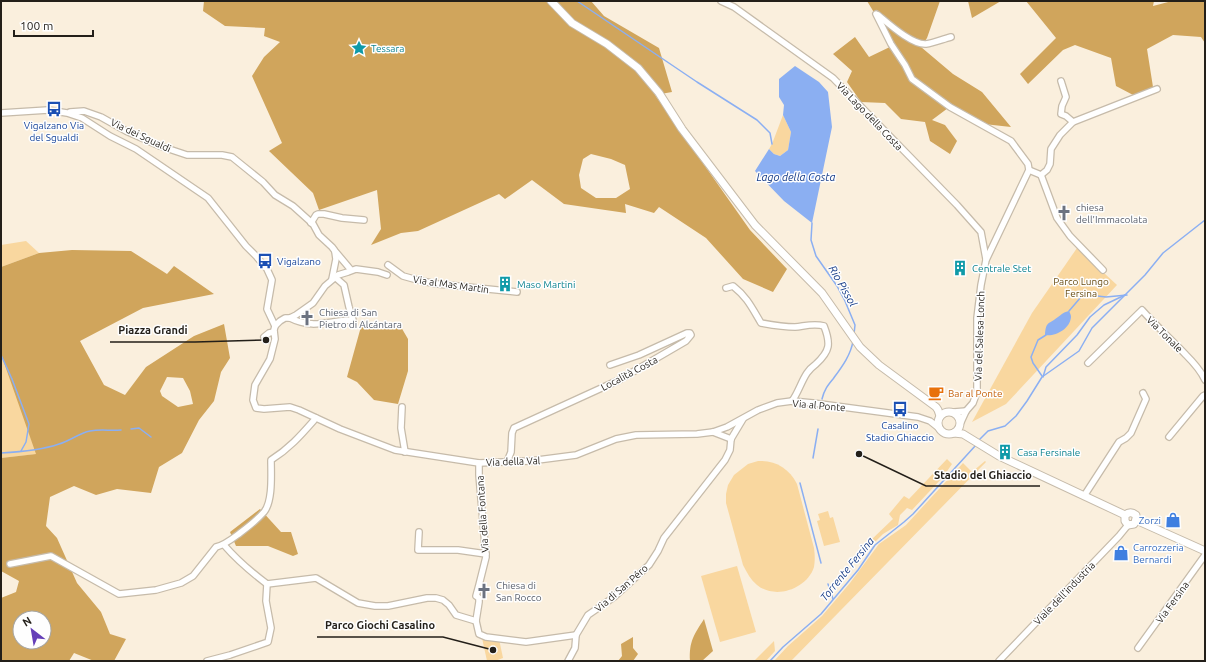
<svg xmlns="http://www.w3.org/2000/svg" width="1206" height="662" font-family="Ubuntu,sans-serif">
<rect width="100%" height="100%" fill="#faefdd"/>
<!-- green -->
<g fill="#f9d79f">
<polygon points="783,115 791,132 788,150 780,156 774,154 769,149 772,144"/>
<polygon points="26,241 39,253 1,267 1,245"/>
<polygon points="1077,248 1117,285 1006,404 972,422 1032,313"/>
<polygon points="1,289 37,454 1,458"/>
<polygon points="947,459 952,464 943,477 912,510 907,508 900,515 898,525 883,534 852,565 849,561 893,519 889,514 904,496 909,499"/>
<path d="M 758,461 C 775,460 789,468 797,484 L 814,548 C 815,555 815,561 814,567 C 807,589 775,600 757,585 C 751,580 747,573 743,565 L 726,503 L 726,494 L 728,485 L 734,475 L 748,464 Z"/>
<polygon points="985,461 986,462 791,661 774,661 788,646 822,616 850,583 879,544 906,525 963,463 972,472"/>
<polygon points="828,511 830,518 833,517 840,542 824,546 817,521 820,520 818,514"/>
<polygon points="737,566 756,632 720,642 701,576"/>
<polygon points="482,638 499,639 503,658 495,661 487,661"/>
<polygon points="774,641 775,651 766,661 754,661"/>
</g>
<!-- forest -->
<g fill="#d0a55c" fill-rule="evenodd">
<path d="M 204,1 L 591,1 L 604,16 L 659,48 L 672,92 L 655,95 L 750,230 L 787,269 L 773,292 L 743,279 L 706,238 L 659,207 L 654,213 L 625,204 L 626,213 L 564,204 L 532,180 L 505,199 L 499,194 L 418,231 L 401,233 L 371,245 L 381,229 L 377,190 L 319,210 L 313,193 L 269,151 L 282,143 L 252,76 L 264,57 L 280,42 L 264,36 L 265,28 L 225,26 L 203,11 ZM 591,154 L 611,159 L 625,165 L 630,189 L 616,198 L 596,198 L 581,188 L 579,175 L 583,159 Z"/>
<polygon points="867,1 940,1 927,38 921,47 953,74 982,92 1011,127 984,124 952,105 932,120 945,125 957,141 950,154 930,141 925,122 901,119 885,103 861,102 847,82 852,71 833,54 855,37 869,57 894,45"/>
<polygon points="968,1 1001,1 972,18"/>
<polygon points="1026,1 1154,1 1153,6 1172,1 1205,1 1205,43 1201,37 1173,35 1147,49 1153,87 1135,96 1116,86 1111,58 1075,45 1063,50 1028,84 1020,74 1056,38"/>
<path d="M 72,250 L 131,251 L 167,274 L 174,266 L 214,294 L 143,308 L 80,341 L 104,385 L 125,395 L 146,367 L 194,336 L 224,324 L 230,358 L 221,372 L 214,401 L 199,420 L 182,453 L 159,467 L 151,493 L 117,489 L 96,495 L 74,486 L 50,497 L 46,526 L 57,538 L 77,583 L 101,612 L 110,634 L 126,639 L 114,661 L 94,661 L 74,653 L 69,661 L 1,661 L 1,598 L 16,592 L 19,581 L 1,571 L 1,458 L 36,454 L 1,354 L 1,267 L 39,253 ZM 167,377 L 183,378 L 190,391 L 193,404 L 178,407 L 162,396 L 160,391 ZM 20,618 L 44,618 L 44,642 L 20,642 Z"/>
<polygon points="362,323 401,327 408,339 408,371 398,404 374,400 357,382 347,377"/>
<polygon points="260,509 281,532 291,532 298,554 293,556 268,546 236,546 230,532"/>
<path d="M 704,619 L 713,651 L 702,661 L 690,661 C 689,641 694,635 704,619 Z"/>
<polygon points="633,637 633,648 638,654 633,661 618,661 622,656 621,644"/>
</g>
<!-- water -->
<g fill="#8baff2">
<polygon points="795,66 819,82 828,92 832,127 812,223 784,201 755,171 769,149 774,154 780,156 788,150 791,132 783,115 784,105 779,97 779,79"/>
<path d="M 1069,311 C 1070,313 1071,315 1071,317 C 1070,329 1055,337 1045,335 C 1046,321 1048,325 1058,317 C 1062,314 1064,312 1069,311 Z"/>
</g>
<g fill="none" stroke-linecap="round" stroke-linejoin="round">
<!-- stream -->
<g stroke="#8baff2" stroke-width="1.5">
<polyline points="577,1 697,82 757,120 770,133 772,144"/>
<polyline points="812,223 811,240 816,256 837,286 845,301 855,325 854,334"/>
<polyline points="1069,311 1081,297 1089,295 1106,297 1127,295"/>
<polyline points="1,355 12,379 29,424 26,442 21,451"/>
<polyline points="1042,376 1033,363 1031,357 1038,340 1046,335"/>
<polyline points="1043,377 1046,367 1077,335 1090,317 1104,305 1125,295"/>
<path d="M 822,399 C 824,390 828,385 833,379 C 841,368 851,355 853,341"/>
<polyline points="131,429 139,428 151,437"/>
<polyline points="979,440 988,431 1005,426 1016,416 1027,401 1042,377 1079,351 1092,328 1145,275 1163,253 1205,220"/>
<path d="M 1,453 C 19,452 42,450 59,444 C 70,441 79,433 90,431 C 101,429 110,431 121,430"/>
<polyline points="813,458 818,429"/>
<polyline points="800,483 821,563"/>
<polyline points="828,584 833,599"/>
<polyline points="770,661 783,647 821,614 858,570 875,545 904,522 913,514 976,445"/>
</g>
<defs>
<g id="minor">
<polyline points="721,1 734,7 833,78 957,205 981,232 986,259"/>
<polyline points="876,14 891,44 905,65 912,79 950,107 1011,141 1028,164 1029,170 986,260 981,285 977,318 977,392 973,403 966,411 961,422"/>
<path d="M 878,15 C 889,24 912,45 926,44 C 934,43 943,39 951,37"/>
<polyline points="1061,81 1066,97 1062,106 1061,114 1066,116 1073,122"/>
<polyline points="70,112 84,111 101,117 126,131 160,146 187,155 222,155 232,157 263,182 275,195 293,206 313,224 319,235 332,247 335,251 351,270"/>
<polyline points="1,113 48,110 67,113 82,118 110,136 136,149 208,198 246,246 256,256 267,269 272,280 267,309 275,326 274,330 275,339 270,359 255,385 253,400 256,408 264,409 290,407 299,410 340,429 395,450 479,463 530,461 576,455 616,439 636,435 697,434 713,432 727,427 758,410 777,403 792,401 813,403 918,417 930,421 940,429"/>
<polyline points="1029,170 1041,175"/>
<polyline points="1041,175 1047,170 1050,164 1051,149 1060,135 1073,122 1157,89"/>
<polyline points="1041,175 1057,218 1070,236 1103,270"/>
<polyline points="311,223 316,215 318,214 324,214 342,218 364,220"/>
<polyline points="388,265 403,276 421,281 438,284 517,292"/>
<polyline points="332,279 336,259 335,252"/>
<path d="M 726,288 L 733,286 C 747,297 752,308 761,323 C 772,325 784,327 795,327 C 805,326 814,323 824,326 C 831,344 830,351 816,364 C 812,367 809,370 807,373 C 801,382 798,393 792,401"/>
<path d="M 290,318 C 314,330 329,320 353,320 L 349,307 L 344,285 L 336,278"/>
<polyline points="275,326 280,321 285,318 290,318 296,315 313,303 325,286 338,275 348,272 356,269 378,272 387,275"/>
<polyline points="264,337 269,333 274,332"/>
<path d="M 1088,363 L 1142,310 C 1156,326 1172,340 1186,355 C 1193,362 1201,371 1205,380"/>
<polyline points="402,407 401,428 405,452"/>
<polyline points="954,412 966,411"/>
<polyline points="713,432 731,439"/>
<polyline points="1169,437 1203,396 1205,395"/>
<polyline points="731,439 743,419"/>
<polyline points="507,462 511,452 512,433 514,428 619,380 686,341 691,335 690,333 687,333 639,355 610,365"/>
<polyline points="479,463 479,475 486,557 479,585 476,596 479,598 479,602 476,621 479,634 486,637 526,642 576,635"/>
<polyline points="1084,496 1119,442 1126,438 1131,433 1146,399 1143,393"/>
<polyline points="419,532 418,550 458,550 486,554"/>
<path d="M 224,545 C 237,560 251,572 267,584"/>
<path d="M 10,564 L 51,556 L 119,594 L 156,590 L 181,583 L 193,576 L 216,547 C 225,545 232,539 240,533 C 248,527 257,520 264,512 C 273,501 271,474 271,460 C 290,448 301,435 316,418"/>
<polyline points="267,584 316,578 358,603 375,606 388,606 427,598 436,598 443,600 449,605 456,615 476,621"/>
<polyline points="1138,648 1205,555"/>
<polyline points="207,661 230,655 268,642 271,628 266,601 267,584"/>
<polyline points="568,661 575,648 576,635 588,615 614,597 649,565 658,551 664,538 725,460 730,450 731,439"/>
<polyline points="999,661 1119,536 1128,525"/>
</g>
<g id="major">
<polyline points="551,1 572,23 607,44 638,68 659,93 682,129 755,225 822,293 860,347 879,365 936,407 938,410 940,416"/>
<circle cx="949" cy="423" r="11"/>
<polyline points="954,433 963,434 999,456 1125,515"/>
<polyline points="1125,515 1125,521 1128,525 1134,524 1136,520"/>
<path d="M 1125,515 C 1129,512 1132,512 1136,515 L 1136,520"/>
<polyline points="1136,520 1205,551"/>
</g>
</defs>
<!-- minor casing -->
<use href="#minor" stroke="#c6bbaa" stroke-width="8"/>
<!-- major casing -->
<use href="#major" stroke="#c6bbaa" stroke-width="9"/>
<!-- minor -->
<use href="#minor" stroke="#fff" stroke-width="5.5"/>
<!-- major -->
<use href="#major" stroke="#fff" stroke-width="7"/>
</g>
<!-- icons -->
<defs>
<symbol id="sight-bare" viewBox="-9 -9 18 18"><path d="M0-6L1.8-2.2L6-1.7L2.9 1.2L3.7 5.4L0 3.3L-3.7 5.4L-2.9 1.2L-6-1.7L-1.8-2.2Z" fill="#0f9aa8" stroke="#fefefe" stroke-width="2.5" paint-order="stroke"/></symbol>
<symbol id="bus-bare" viewBox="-9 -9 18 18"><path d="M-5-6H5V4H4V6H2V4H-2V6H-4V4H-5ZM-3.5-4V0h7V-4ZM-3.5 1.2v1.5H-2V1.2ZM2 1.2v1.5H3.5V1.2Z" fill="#1a4fb4" stroke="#fefefe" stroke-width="2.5" paint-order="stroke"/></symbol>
<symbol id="church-bare" viewBox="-9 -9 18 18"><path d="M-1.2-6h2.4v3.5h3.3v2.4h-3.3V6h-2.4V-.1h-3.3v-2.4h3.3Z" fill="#6b7280" stroke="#fefefe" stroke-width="2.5" paint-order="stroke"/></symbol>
<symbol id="building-bare" viewBox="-9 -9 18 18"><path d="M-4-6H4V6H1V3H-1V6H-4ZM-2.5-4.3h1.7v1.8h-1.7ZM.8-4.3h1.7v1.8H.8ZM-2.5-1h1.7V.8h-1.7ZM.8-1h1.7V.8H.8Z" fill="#0f9aa8" stroke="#fefefe" stroke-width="2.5" paint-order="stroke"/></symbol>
<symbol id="cafe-bare" viewBox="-9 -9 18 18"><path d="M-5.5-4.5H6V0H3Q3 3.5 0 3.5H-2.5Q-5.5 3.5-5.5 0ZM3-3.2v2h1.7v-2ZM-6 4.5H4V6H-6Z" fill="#e8710a" stroke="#fefefe" stroke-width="2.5" paint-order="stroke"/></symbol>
<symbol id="shop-bare" viewBox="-9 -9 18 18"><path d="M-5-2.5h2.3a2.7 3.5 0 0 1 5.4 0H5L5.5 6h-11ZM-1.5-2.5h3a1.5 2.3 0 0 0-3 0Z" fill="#3f7fe0" stroke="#fefefe" stroke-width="2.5" paint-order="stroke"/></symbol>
</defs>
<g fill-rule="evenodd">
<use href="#sight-bare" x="348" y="37" width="22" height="22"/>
<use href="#bus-bare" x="43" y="98" width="22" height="22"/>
<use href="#church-bare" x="1053" y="202" width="22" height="22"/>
<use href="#bus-bare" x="254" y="250" width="22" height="22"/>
<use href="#building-bare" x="949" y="257" width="22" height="22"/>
<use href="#building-bare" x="494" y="273" width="22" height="22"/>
<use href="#church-bare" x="296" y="307" width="22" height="22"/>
<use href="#cafe-bare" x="925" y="382" width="22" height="22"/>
<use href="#bus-bare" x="889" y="398" width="22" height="22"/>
<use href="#building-bare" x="994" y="441" width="22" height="22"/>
<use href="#shop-bare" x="1162" y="509" width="22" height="22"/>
<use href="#shop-bare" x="1110" y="542" width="22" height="22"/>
<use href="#church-bare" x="473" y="580" width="22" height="22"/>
</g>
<g text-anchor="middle" stroke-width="3" stroke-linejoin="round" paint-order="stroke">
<!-- culture labels -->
<g font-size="10" fill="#0d838f" stroke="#fefefe" text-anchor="start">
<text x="371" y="52">Tessara</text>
<text x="972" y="272">Centrale Stet</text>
<text x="517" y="288">Maso Martini</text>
<text x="1017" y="456">Casa Fersinale</text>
</g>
<!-- street labels -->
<g font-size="10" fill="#231f19" stroke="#fefefe">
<text transform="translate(870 116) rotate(46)" y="4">Via Lago della Costa</text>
<text transform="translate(141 135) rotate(25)" y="4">Via dei Sgualdi</text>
<text transform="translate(451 284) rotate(8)" y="4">Via al Mas Martin</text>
<text transform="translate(1165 334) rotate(45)" y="4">Via Tonale</text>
<text transform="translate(979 336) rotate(-88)" y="4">Via del Salesa Lonch</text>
<text transform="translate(629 373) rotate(-28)" y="4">Località Costa</text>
<text transform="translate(819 405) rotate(5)" y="4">Via al Ponte</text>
<text transform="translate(513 461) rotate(-2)" y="4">Via della Val</text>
<text transform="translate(482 514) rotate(-94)" y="4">Via della Fontana</text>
<text transform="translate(621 588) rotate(-41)" y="4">Via di San Péro</text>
<text transform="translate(1064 593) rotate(-46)" y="4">Viale dell'industria</text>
<text transform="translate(1172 602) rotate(-54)" y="4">Via Fersina</text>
</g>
<!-- transit labels -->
<g font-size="10" fill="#164399" stroke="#fefefe">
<text x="54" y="129">Vigalzano Via<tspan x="54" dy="12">del Sgualdi</tspan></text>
<text x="277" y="265" text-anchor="start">Vigalzano</text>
<text x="900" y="429">Casalino<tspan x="900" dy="12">Stadio Ghiaccio</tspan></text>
</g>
<!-- worship labels -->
<g font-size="10" fill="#5b616d" stroke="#fefefe" text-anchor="start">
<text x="1076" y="211">chiesa<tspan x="1076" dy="12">dell'Immacolata</tspan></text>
<text x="319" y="316">Chiesa di San<tspan x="319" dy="12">Pietro di Alcántara</tspan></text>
<text x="496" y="589">Chiesa di<tspan x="496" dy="12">San Rocco</tspan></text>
</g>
<!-- park labels -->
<g font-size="10" fill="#694d14" stroke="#fefefe">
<text x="1081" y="285">Parco Lungo<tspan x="1081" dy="12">Fersina</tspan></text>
</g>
<!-- food labels -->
<g font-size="10" fill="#c56008" stroke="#fefefe" text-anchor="start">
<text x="948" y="397">Bar al Ponte</text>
</g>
<!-- shop labels -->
<g font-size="10" fill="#366cbe" stroke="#fefefe" text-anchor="end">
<text x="1161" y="524">Zorzi</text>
<text x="1133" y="551" text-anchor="start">Carrozzeria<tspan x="1133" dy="12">Bernardi</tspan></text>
</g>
<!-- water labels -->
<g font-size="11" font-style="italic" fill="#163c88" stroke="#fefefe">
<text x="796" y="181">Lago della Costa</text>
<text transform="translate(843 286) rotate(60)" y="4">Rio Pissol</text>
<text transform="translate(847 569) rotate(-51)" y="4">Torrente Fersina</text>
</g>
</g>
<!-- callouts -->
<path fill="none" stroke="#231f19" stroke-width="1.5" d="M266 340L195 342H110M859 454L926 486H1040M493 650L443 637H317"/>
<g fill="#231f19" stroke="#fefefe" stroke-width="1.5">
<circle cx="266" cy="340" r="4"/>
<circle cx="859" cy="454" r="4"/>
<circle cx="493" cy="650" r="4"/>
</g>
<g font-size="11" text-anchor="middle" font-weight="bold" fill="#231f19" stroke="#fefefe" stroke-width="3" stroke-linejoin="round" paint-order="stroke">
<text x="153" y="334">Piazza Grandi</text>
<text x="983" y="479">Stadio del Ghiaccio</text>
<text x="380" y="629">Parco Giochi Casalino</text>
</g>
<!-- border -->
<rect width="1206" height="662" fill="none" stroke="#231f19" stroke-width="4"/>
<!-- north arrow -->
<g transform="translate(32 630) rotate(329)"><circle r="19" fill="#fefefe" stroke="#a6a5a2"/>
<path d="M0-3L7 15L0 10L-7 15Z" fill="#653fb8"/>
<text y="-6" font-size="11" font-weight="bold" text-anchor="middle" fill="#231f19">N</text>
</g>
<!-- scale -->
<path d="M14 30v6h79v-6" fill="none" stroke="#231f19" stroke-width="2"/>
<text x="20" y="30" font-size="12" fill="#231f19" stroke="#fefefe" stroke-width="3" paint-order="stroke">100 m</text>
</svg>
